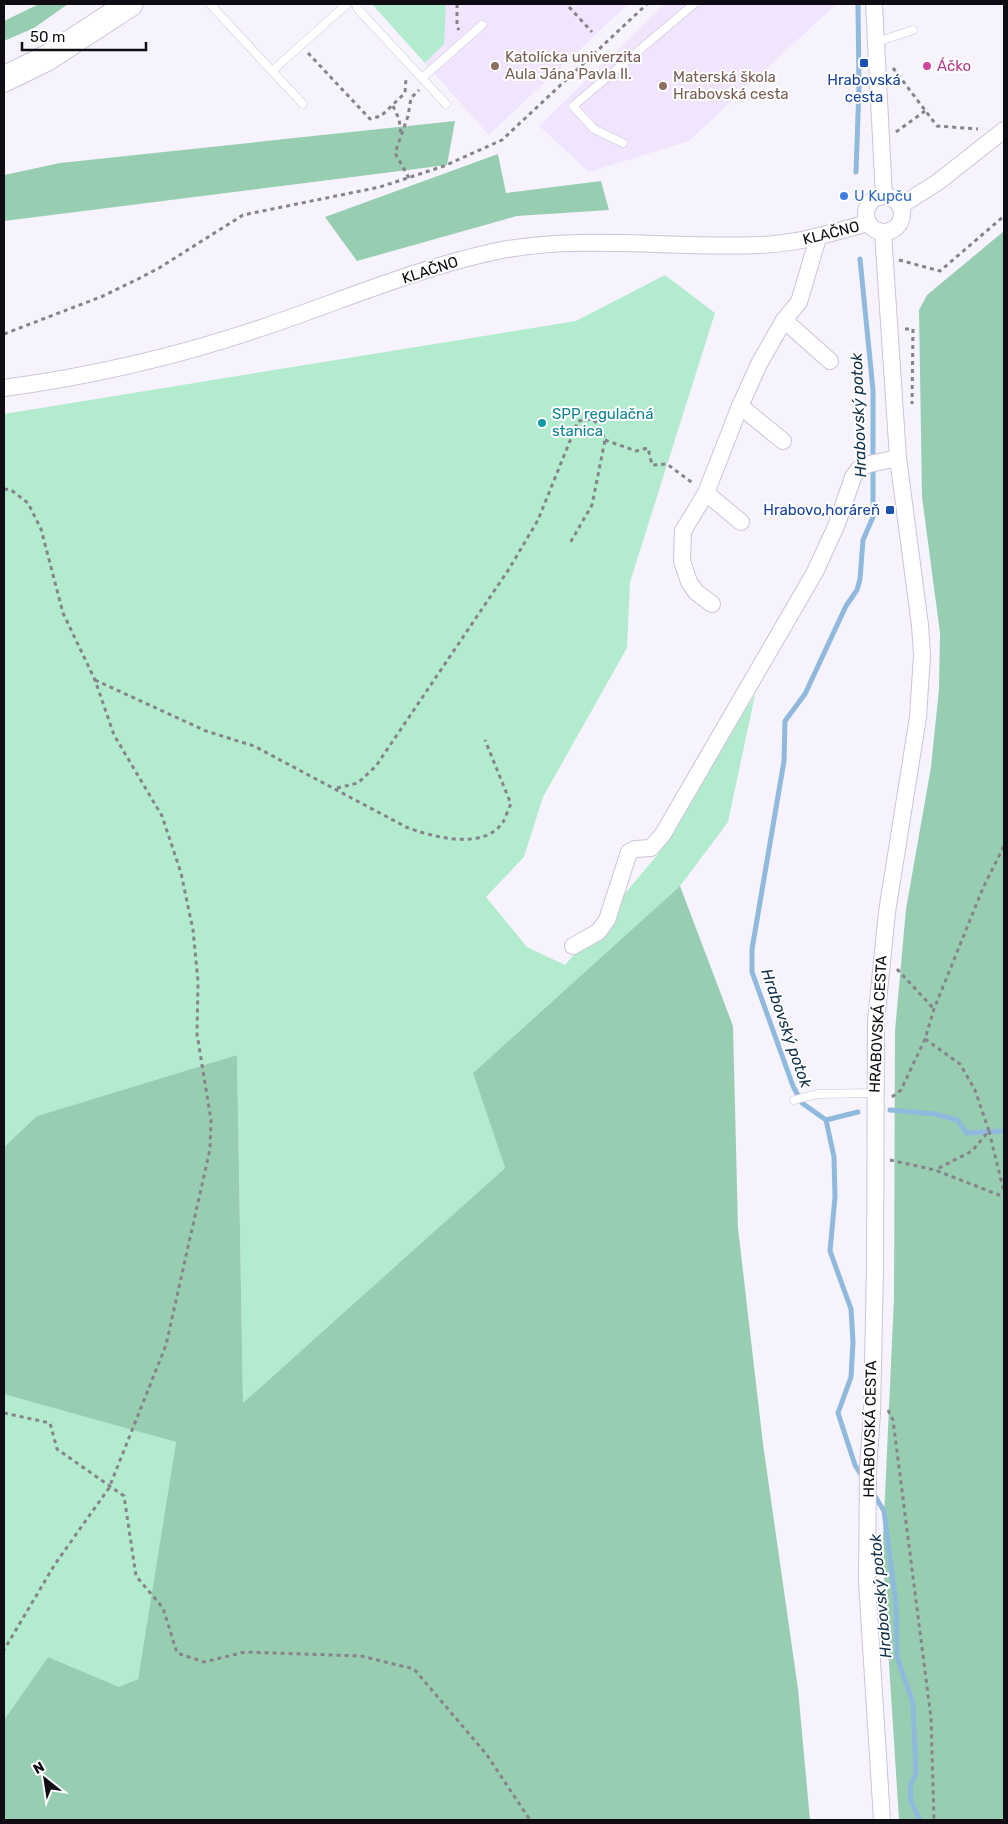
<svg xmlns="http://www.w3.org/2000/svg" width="1008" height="1824" font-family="Rubik,sans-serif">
<rect width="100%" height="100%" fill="#f7f3fc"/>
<!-- built -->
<g fill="#f0e5fd">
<polygon points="372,4 628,4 489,135"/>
<polygon points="665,4 836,4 689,141 589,172 539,126"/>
</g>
<!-- green -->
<g fill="#b3ebcf">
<polygon points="372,4 446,4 444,44 425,63"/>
<polygon points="665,275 715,313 630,582 627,648 543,797 524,857 486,897 527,947 565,965 658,854 698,782 755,695 728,822 680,886 473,1073 505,1168 243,1404 237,1055 37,1116 4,1147 4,414 576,321"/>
<polygon points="7,1393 176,1442 138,1679 119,1688 48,1657 4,1720 4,1394"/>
</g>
<!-- forest -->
<g fill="#97ceb2">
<polygon points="39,4 68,4 34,28 4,41 4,21"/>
<polygon points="455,121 447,165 4,221 4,175 60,163"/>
<polygon points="498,154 506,193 601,181 609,210 517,216 357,261 325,217"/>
<polygon points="1004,231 1004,1820 899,1820 885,1601 883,1539 894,1297 895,1031 906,909 931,767 939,689 940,633 922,497 919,310 927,295"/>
<polygon points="680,886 733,1026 738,1228 763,1444 798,1689 810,1820 4,1820 4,1720 48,1657 119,1687 138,1679 176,1442 4,1394 4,1147 37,1116 237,1055 243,1403 505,1168 473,1073"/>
</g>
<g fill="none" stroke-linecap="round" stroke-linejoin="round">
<!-- stream -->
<g stroke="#8fb9dd" stroke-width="5">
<polyline points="856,172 859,86 858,4"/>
<polyline points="860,259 873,390 873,517 863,540 860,579 857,590 846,606 805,694 785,721 784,761 752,949 752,972 793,1086 802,1103 826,1120 834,1157 835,1197 830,1251 851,1309 853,1342 851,1377 838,1413 855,1465 863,1478"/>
<polyline points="890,1110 935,1114 957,1120 967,1133 1004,1131"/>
<polyline points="826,1120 858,1112"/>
<polyline points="873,1493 884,1511 896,1604 897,1657 913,1703 916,1773 910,1787 911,1802 920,1820"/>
</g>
<defs>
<g id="service">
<polyline points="210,4 272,71 347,4"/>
<polyline points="356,4 357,8 446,104"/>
<polyline points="877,42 913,30"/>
<polyline points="272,71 303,104"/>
<polyline points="422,78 482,25"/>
<polyline points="623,143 594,129 573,106 694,4"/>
<polyline points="794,1100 817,1094 874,1093"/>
</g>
<g id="minor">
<polyline points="874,4 884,196"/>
<circle cx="884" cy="214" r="18"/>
<polyline points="900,206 938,182 1004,130"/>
<polyline points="818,238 799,302 784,320 830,361"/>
<path d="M 4,388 C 92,376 179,356 264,327 C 341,301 417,268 497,251 C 583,234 672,249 759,245 C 797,244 831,233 868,223"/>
<polyline points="740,406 706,493 741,522"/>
<polyline points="783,441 740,406 759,364 784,320"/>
<polyline points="706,493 683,531 682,561 689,582 696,592 712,604"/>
<polyline points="573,946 598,932 607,920 629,852 635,849 651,848 663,834 815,572 837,524 853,477 859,469 869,464 898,458"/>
<polyline points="882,1820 867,1582 868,1468 872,1413 875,1268 876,1021 887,912 918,717 922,655 920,625 898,458 883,233"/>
</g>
<polyline id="primary" points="4,79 47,58 130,4"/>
</defs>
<!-- service casing -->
<use href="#service" stroke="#cdc3d9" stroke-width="9"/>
<!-- minor casing -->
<use href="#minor" stroke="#cdc3d9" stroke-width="18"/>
<!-- primary casing -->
<use href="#primary" stroke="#cdc3d9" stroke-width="27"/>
<!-- path -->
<g stroke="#87838b" stroke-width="3" stroke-dasharray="4 4" stroke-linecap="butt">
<polyline points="457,4 457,27 459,30"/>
<polyline points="569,7 592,32"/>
<polyline points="308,53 370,119 381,116 405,93 406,78"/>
<polyline points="893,68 937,126 978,129"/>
<polyline points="393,106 399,119 401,134"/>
<polyline points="896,132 925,111"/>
<polyline points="409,178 395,153 408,116 411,98 419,90"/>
<polyline points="899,260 940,271 1004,216"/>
<polyline points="905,329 913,329 912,404"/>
<polyline points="4,334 103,296 138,279 159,268 243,215 380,187 444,166 502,140 647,4"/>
<polyline points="605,440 636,451 648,448 652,465 667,464 694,484"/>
<polyline points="4,489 11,490 28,503 41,529 63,613 95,680 114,735 162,816 181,873 193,930 198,981 197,1034 211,1120 210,1149 166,1345 109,1488 55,1564 4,1650"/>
<path d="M 95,680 L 206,731 L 254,746 L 406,827 C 432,837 484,851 503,822 C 506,817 508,809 511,804 L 485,740"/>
<polyline points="337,788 358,783 376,766 509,569 538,520 578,421 592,419 598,424 605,440 592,505 570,543"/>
<polyline points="897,969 934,1009"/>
<polyline points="925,1039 960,1064 975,1090 989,1131 972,1151 935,1170"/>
<polyline points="892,1097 901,1090 925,1039 934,1009 983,888 1004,846"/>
<polyline points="989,1131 1004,1192"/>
<polyline points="890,1160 935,1170 1004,1197"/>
<polyline points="888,1410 893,1420 931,1718 934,1820"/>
<polyline points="4,1413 50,1423 57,1449 124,1496 136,1576 163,1608 177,1653 204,1662 245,1652 361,1656 414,1669 487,1755 530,1820"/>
</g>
<!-- service -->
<use href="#service" stroke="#fff" stroke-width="8"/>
<!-- minor -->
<use href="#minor" stroke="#fff" stroke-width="16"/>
<!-- primary -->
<use href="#primary" stroke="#fff" stroke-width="25"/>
</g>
<!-- markers -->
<g fill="#1a4fb4" stroke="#fff" stroke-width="2">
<rect x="859" y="58" width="10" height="10" rx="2.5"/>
<rect x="885" y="505" width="10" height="10" rx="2.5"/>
</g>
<g fill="#8d6e63" stroke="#fff" stroke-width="2">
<circle cx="495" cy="66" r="5"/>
<circle cx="663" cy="86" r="5"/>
</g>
<circle fill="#d1479c" stroke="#fff" stroke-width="2" cx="927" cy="66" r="5"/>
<circle fill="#3f7fe0" stroke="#fff" stroke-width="2" cx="844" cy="196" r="5"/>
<circle fill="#0f9aa8" stroke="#fff" stroke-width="2" cx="542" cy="423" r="5"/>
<g text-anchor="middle" stroke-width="4" stroke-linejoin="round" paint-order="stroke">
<!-- education labels -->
<g font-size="15" fill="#785e54" stroke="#fff" text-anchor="start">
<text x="505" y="62">Katolícka univerzita<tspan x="505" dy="17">Aula Jána Pavla II.</tspan></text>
<text x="673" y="82">Materská škola<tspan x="673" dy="17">Hrabovská cesta</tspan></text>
</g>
<!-- hotel labels -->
<g font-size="15" fill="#b23c85" stroke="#fff" text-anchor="start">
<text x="937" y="71">Áčko</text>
</g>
<!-- transit labels -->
<g font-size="15" fill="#164399" stroke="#fff">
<text x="864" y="85">Hrabovská<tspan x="864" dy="17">cesta</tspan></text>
<text x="880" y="515" text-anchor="end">Hrabovo,horáreň</text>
</g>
<!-- shop labels -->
<g font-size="15" fill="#366cbe" stroke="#fff" text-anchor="start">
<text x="854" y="201">U Kupču</text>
</g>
<!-- street labels -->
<g font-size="15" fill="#0f0c13" stroke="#fff">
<text transform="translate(831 233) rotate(-14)" y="5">KLAČNO</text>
<text transform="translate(430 270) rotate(-18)" y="5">KLAČNO</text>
<text transform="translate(878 1024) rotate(-87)" y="5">HRABOVSKÁ CESTA</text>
<text transform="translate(870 1429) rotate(-89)" y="5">HRABOVSKÁ CESTA</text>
</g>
<!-- culture labels -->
<g font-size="15" fill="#0d838f" stroke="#fff" text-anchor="start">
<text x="552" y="419">SPP regulačná<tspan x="552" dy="17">stanica</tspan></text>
</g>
<!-- water labels -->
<g font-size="16" font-style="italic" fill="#0f3049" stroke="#fff">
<text transform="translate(858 415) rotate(-92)" y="6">Hrabovský potok</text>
<text transform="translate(787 1028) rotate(71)" y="6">Hrabovský potok</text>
<text transform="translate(880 1596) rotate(-95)" y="6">Hrabovský potok</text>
</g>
</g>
<!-- border -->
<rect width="1008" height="1824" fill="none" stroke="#0f0c13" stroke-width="10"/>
<!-- north arrow -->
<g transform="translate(45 1779) rotate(330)" stroke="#ffffff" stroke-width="4" paint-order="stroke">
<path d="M0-4L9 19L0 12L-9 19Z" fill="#0f0c13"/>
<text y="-8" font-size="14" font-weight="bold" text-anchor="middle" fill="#0f0c13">N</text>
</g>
<!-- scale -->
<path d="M22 42v8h124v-8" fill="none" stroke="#0f0c13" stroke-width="2.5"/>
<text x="30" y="42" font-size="15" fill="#0f0c13" stroke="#ffffff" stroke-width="4" paint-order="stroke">50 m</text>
</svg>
